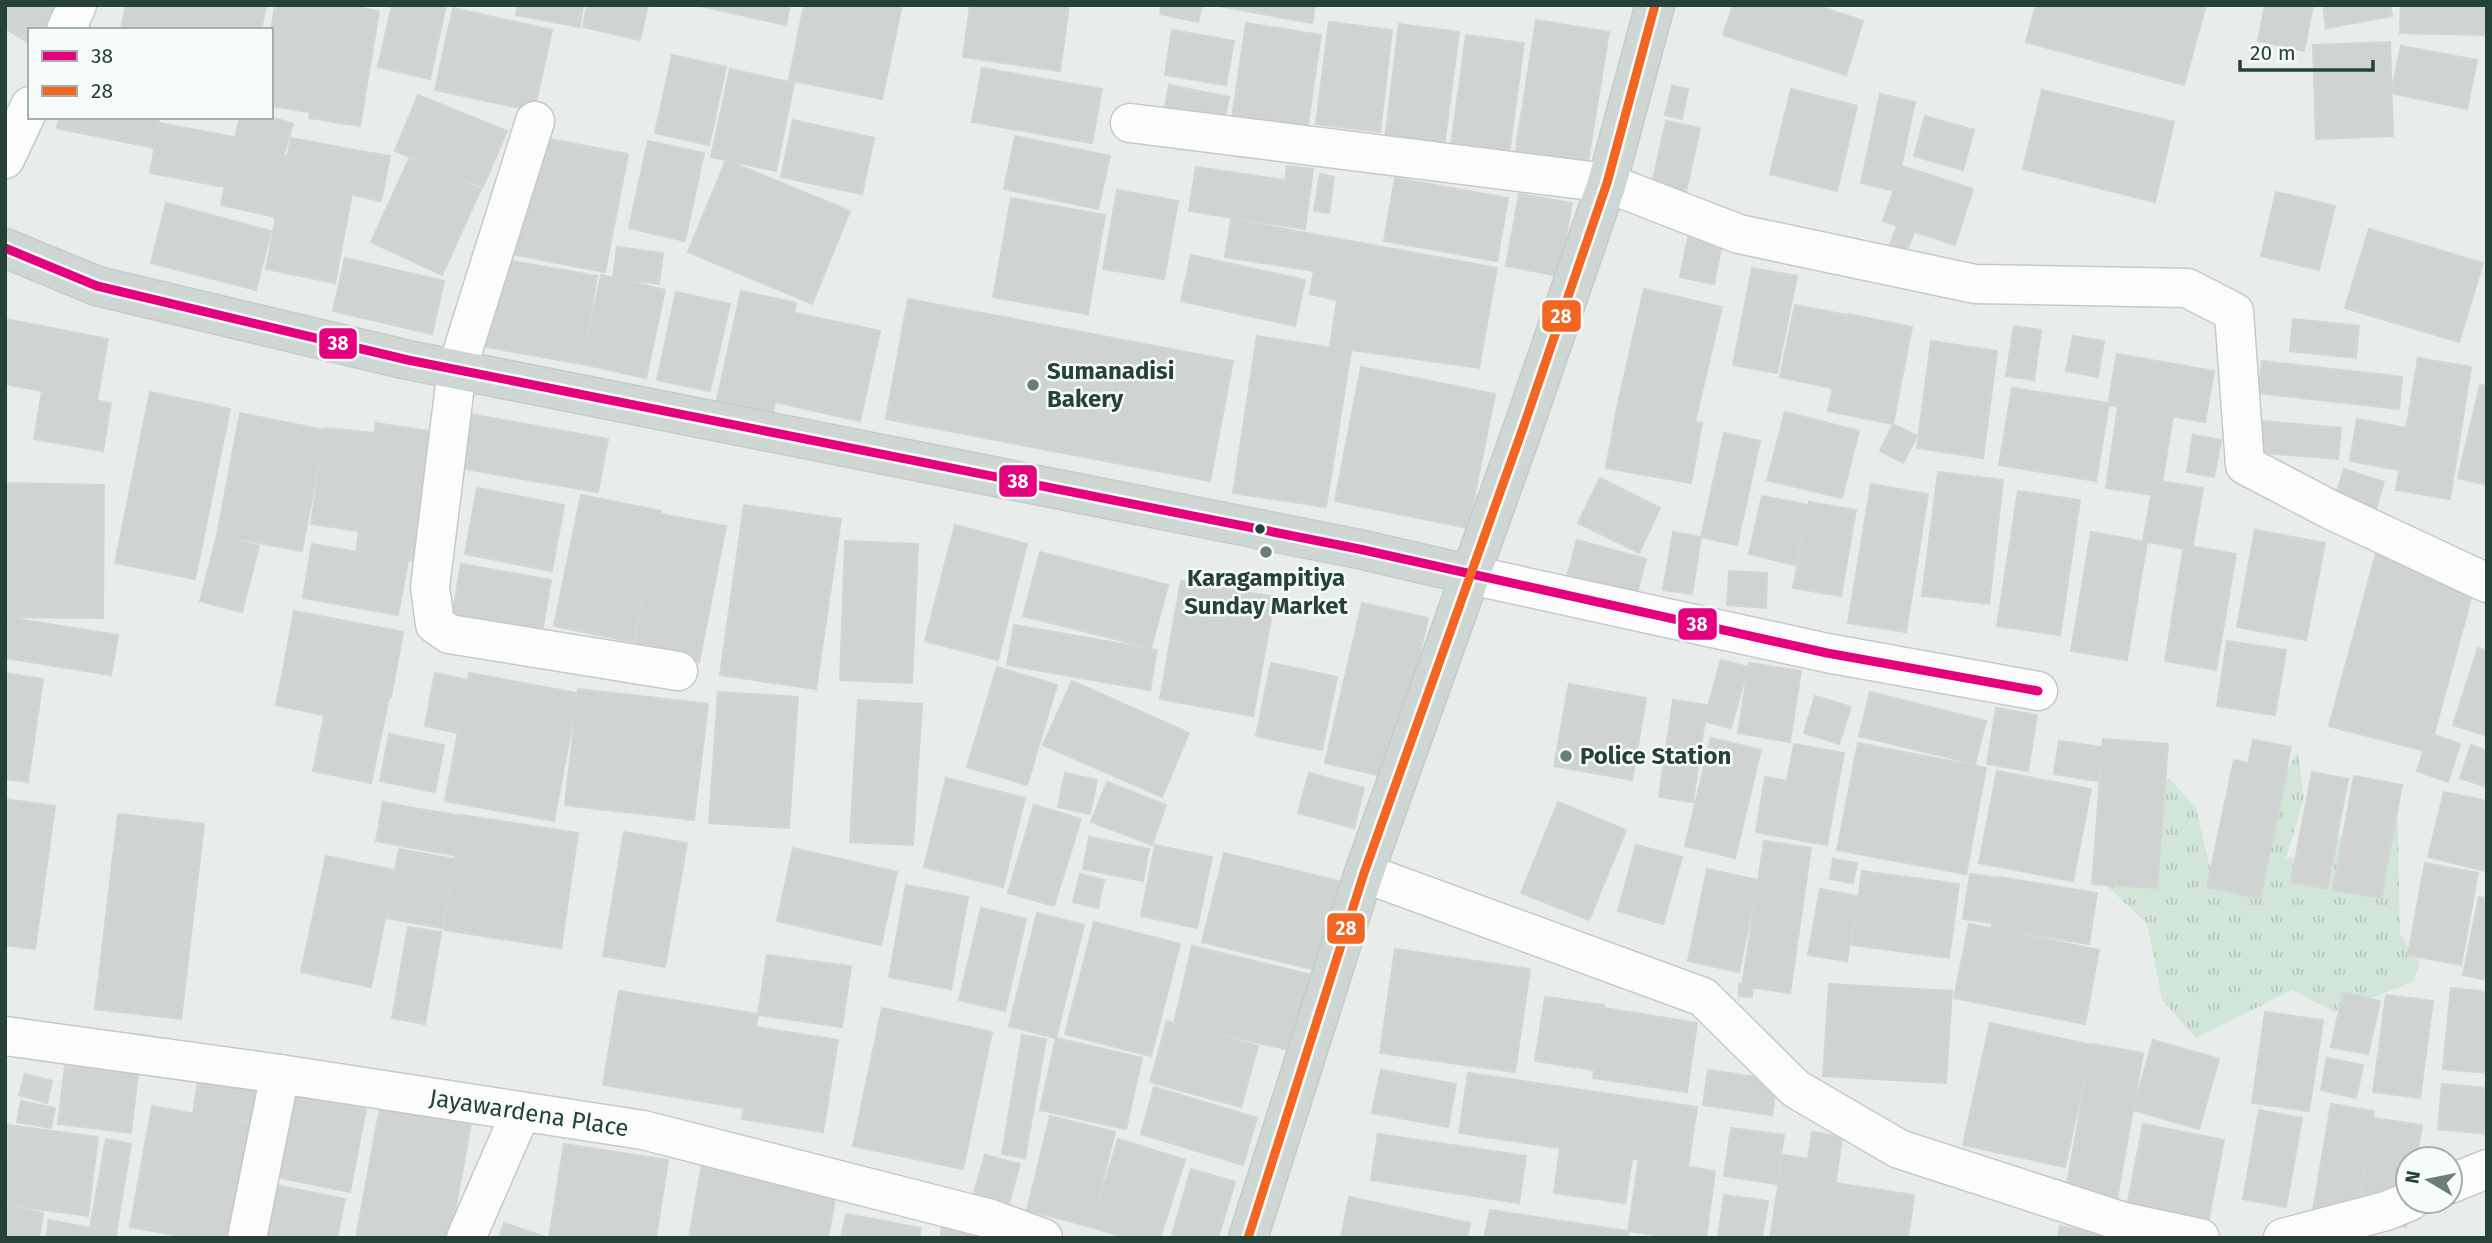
<svg xmlns="http://www.w3.org/2000/svg" width="2492" height="1243" font-family="'Fira Sans',sans-serif">
<defs>
<pattern id="grass-tufts" width="24" height="20" patternUnits="userSpaceOnUse" patternTransform="scale(1.75)"><rect width="24" height="20" fill="#d1e6d8"/><path d="M3 7l-1-3M5 7V3M7 7l1-3M15 17l-1-3M17 17v-4M19 17l1-3" fill="none" stroke="#b3c6ba"/></pattern>
</defs>
<rect width="100%" height="100%" fill="#e8edeb"/>
<!-- grass -->
<polygon fill="url(#grass-tufts)" points="2298,752 2304,798 2286,858 2325,859 2372,787 2397,788 2400,934 2420,963 2413,982 2334,1012 2292,990 2196,1038 2162,1000 2147,924 2103,882 2139,814 2169,778 2196,808 2213,881"/>
<!-- building -->
<g fill="#cfd4d2" stroke="#d1d6d4" stroke-width="2">
<polygon points="5,5 61,5 45,30 30,30 30,44 5,28"/>
<polygon points="126,5 266,5 261,30 121,30"/>
<polygon points="275,5 327,7 310,112 271,106 271,32"/>
<polygon points="327,5 346,5 379,11 360,126 309,118"/>
<polygon points="392,5 446,5 430,79 378,67"/>
<polygon points="518,5 583,5 580,27 516,15"/>
<polygon points="587,5 648,5 640,40 583,27"/>
<polygon points="696,5 790,5 786,25"/>
<polygon points="804,5 902,5 882,99 789,80"/>
<polygon points="970,5 1069,5 1060,71 963,57"/>
<polygon points="1162,5 1202,5 1198,22 1160,14"/>
<polygon points="1213,5 1315,5 1312,23"/>
<polygon points="1733,5 1815,5 1863,21 1846,75 1723,35"/>
<polygon points="2036,5 2206,5 2184,85 2026,42"/>
<polygon points="2265,5 2313,5 2304,51 2258,41"/>
<polygon points="2323,5 2390,5 2392,16 2326,28"/>
<polygon points="2401,5 2487,5 2487,35 2400,33"/>
<polygon points="453,8 552,30 534,111 435,90"/>
<polygon points="1536,20 1609,32 1587,167 1515,155"/>
<polygon points="1329,22 1392,30 1380,132 1316,124"/>
<polygon points="1246,23 1321,35 1305,143 1230,132"/>
<polygon points="1399,24 1459,32 1444,147 1385,140"/>
<polygon points="1172,30 1234,41 1226,85 1165,75"/>
<polygon points="1466,35 1524,43 1509,154 1451,146"/>
<polygon points="2390,42 2393,136 2316,139 2313,45"/>
<polygon points="2401,46 2477,60 2467,109 2391,93"/>
<polygon points="672,55 726,67 709,145 655,133"/>
<polygon points="982,68 1102,89 1092,143 972,122"/>
<polygon points="730,69 794,83 776,171 711,157"/>
<polygon points="1169,85 1229,97 1218,149 1159,138"/>
<polygon points="1672,86 1688,89 1682,119 1665,115"/>
<polygon points="1791,89 1857,106 1837,191 1770,174"/>
<polygon points="2042,90 2174,122 2155,202 2023,169"/>
<polygon points="1880,94 1915,102 1896,191 1861,183"/>
<polygon points="418,95 507,131 483,187 395,151"/>
<polygon points="1925,116 1974,130 1963,170 1914,156"/>
<polygon points="61,117 159,117 155,148 56,128"/>
<polygon points="240,117 271,117 293,124 282,160 233,145"/>
<polygon points="793,120 874,138 862,194 781,177"/>
<polygon points="1666,121 1700,128 1685,196 1651,189"/>
<polygon points="159,123 234,137 225,187 150,173"/>
<polygon points="524,134 628,154 605,272 500,252"/>
<polygon points="1015,136 1110,156 1098,209 1004,189"/>
<polygon points="291,138 360,151 335,283 266,269"/>
<polygon points="648,141 704,153 685,241 629,228"/>
<polygon points="233,145 287,156 275,217 221,205"/>
<polygon points="360,151 390,156 381,201 352,195"/>
<polygon points="410,157 481,189 442,275 371,242"/>
<polygon points="726,160 850,211 812,304 688,252"/>
<polygon points="1287,166 1313,169 1311,184 1285,180"/>
<polygon points="1902,166 1973,189 1955,245 1883,221"/>
<polygon points="1196,167 1311,184 1305,229 1189,211"/>
<polygon points="1320,174 1334,177 1329,213 1314,211"/>
<polygon points="1395,178 1508,198 1497,261 1384,241"/>
<polygon points="1117,190 1178,201 1164,279 1103,269"/>
<polygon points="2276,192 2335,206 2319,270 2261,256"/>
<polygon points="1519,194 1572,203 1559,276 1506,266"/>
<polygon points="1011,198 1105,215 1088,314 993,297"/>
<polygon points="166,203 271,231 256,290 151,263"/>
<polygon points="1231,219 1497,268 1479,368 1330,347 1337,300 1310,294 1314,271 1225,257"/>
<polygon points="1897,226 1914,233 1901,264 1885,258"/>
<polygon points="2369,229 2483,263 2459,342 2345,308"/>
<polygon points="1689,233 1723,239 1714,284 1680,277"/>
<polygon points="617,247 663,253 659,284 613,278"/>
<polygon points="1191,255 1305,280 1295,326 1181,301"/>
<polygon points="490,257 597,276 582,364 475,345"/>
<polygon points="345,258 444,281 432,334 333,311"/>
<polygon points="1752,268 1797,276 1777,373 1733,365"/>
<polygon points="601,275 665,290 646,378 582,364"/>
<polygon points="1644,289 1722,307 1694,426 1617,408"/>
<polygon points="741,291 796,303 773,412 717,400"/>
<polygon points="676,292 730,304 710,391 657,380"/>
<polygon points="908,299 1082,332 1058,452 886,419"/>
<polygon points="1795,305 1847,315 1832,388 1780,377"/>
<polygon points="795,313 880,331 860,421 775,402"/>
<polygon points="1848,314 1912,327 1893,424 1828,411"/>
<polygon points="5,319 108,339 97,401 5,384"/>
<polygon points="2293,319 2359,326 2356,358 2290,351"/>
<polygon points="2014,326 2041,330 2034,380 2006,376"/>
<polygon points="1082,332 1233,361 1210,481 1058,452"/>
<polygon points="1257,336 1351,351 1326,507 1233,493"/>
<polygon points="2073,336 2104,341 2098,377 2066,371"/>
<polygon points="1931,341 1997,351 1983,458 1917,448"/>
<polygon points="2117,354 2214,371 2205,422 2108,405"/>
<polygon points="2418,358 2471,367 2450,499 2396,490"/>
<polygon points="2262,361 2402,377 2399,409 2258,393"/>
<polygon points="1361,367 1495,394 1468,528 1335,501"/>
<polygon points="2480,385 2487,386 2487,485 2458,478"/>
<polygon points="2012,388 2109,403 2096,481 1999,465"/>
<polygon points="42,391 111,403 103,451 34,439"/>
<polygon points="150,392 230,409 195,579 115,563"/>
<polygon points="2118,406 2173,415 2160,496 2106,488"/>
<polygon points="1617,408 1702,423 1691,483 1606,468"/>
<polygon points="1785,412 1859,431 1842,498 1767,480"/>
<polygon points="240,413 325,430 302,551 217,535"/>
<polygon points="464,413 509,421 500,475 454,467"/>
<polygon points="2357,419 2407,428 2399,470 2350,461"/>
<polygon points="2253,420 2341,428 2338,459 2250,452"/>
<polygon points="509,421 608,439 598,492 500,475"/>
<polygon points="376,423 435,432 415,561 356,552"/>
<polygon points="1893,424 1917,436 1903,463 1880,451"/>
<polygon points="325,428 374,433 359,531 311,524"/>
<polygon points="1724,433 1760,441 1737,545 1701,537"/>
<polygon points="2193,435 2221,440 2214,477 2187,472"/>
<polygon points="2344,469 2384,482 2371,524 2331,510"/>
<polygon points="1938,472 2003,480 1989,604 1922,596"/>
<polygon points="1600,478 1660,508 1639,553 1578,523"/>
<polygon points="2154,480 2203,488 2192,550 2143,541"/>
<polygon points="5,483 104,485 103,618 5,617"/>
<polygon points="1871,484 1928,494 1906,632 1848,623"/>
<polygon points="477,488 564,505 552,571 465,554"/>
<polygon points="2018,491 2080,500 2060,635 1997,626"/>
<polygon points="581,495 661,511 633,642 554,626"/>
<polygon points="1762,496 1808,505 1795,565 1749,554"/>
<polygon points="1809,502 1856,510 1841,596 1793,588"/>
<polygon points="744,505 841,519 816,689 720,675"/>
<polygon points="660,514 726,526 699,662 634,649"/>
<polygon points="955,525 1027,544 998,660 925,641"/>
<polygon points="2255,530 2325,543 2306,640 2237,627"/>
<polygon points="1673,532 1701,537 1692,594 1663,590"/>
<polygon points="2091,532 2147,542 2127,660 2071,651"/>
<polygon points="217,535 259,546 242,612 200,601"/>
<polygon points="1577,540 1646,559 1636,597 1567,577"/>
<polygon points="845,541 918,544 912,683 840,680"/>
<polygon points="312,544 408,561 398,615 303,598"/>
<polygon points="2184,545 2236,554 2216,670 2165,661"/>
<polygon points="2378,546 2478,573 2429,752 2329,726"/>
<polygon points="1040,552 1168,585 1151,648 1023,616"/>
<polygon points="461,564 551,580 539,650 449,634"/>
<polygon points="1729,571 1767,573 1766,608 1727,605"/>
<polygon points="1181,581 1275,597 1253,716 1160,699"/>
<polygon points="1362,603 1428,618 1391,778 1325,763"/>
<polygon points="294,611 403,632 391,697 282,676"/>
<polygon points="5,617 118,635 111,675 5,658"/>
<polygon points="1014,625 1157,650 1150,690 1007,665"/>
<polygon points="2227,641 2286,650 2275,715 2217,706"/>
<polygon points="2478,648 2487,651 2487,736 2453,725"/>
<polygon points="1721,660 1748,667 1731,728 1704,721"/>
<polygon points="1271,663 1337,677 1322,750 1256,736"/>
<polygon points="1749,663 1801,671 1790,742 1738,733"/>
<polygon points="997,667 1057,685 1027,785 967,767"/>
<polygon points="5,673 43,679 28,782 5,779"/>
<polygon points="435,673 468,680 457,733 425,726"/>
<polygon points="469,673 578,693 554,821 445,801"/>
<polygon points="282,676 330,686 324,715 276,705"/>
<polygon points="1072,681 1189,733 1162,797 1043,745"/>
<polygon points="1569,684 1646,698 1632,780 1554,766"/>
<polygon points="330,686 389,698 371,783 313,771"/>
<polygon points="578,689 708,704 694,820 565,805"/>
<polygon points="718,692 798,697 789,828 709,823"/>
<polygon points="1870,692 1986,721 1975,764 1859,736"/>
<polygon points="1815,696 1851,707 1839,744 1804,733"/>
<polygon points="858,700 922,704 913,845 850,842"/>
<polygon points="1673,700 1707,705 1693,802 1659,797"/>
<polygon points="1996,708 2037,715 2028,771 1987,764"/>
<polygon points="2429,733 2460,744 2448,782 2417,771"/>
<polygon points="389,734 444,745 435,792 380,781"/>
<polygon points="1711,738 1761,750 1735,858 1685,846"/>
<polygon points="2103,739 2168,744 2157,888 2092,884"/>
<polygon points="2253,740 2291,747 2286,770 2248,763"/>
<polygon points="2059,741 2102,747 2098,781 2054,774"/>
<polygon points="1858,743 1986,768 1966,874 1837,850"/>
<polygon points="1794,744 1844,753 1837,790 1787,781"/>
<polygon points="2471,745 2487,751 2487,787 2460,778"/>
<polygon points="2234,760 2287,771 2260,899 2207,887"/>
<polygon points="1997,771 2091,789 2073,881 1979,863"/>
<polygon points="2312,772 2348,779 2327,889 2291,882"/>
<polygon points="1065,773 1097,780 1090,814 1058,807"/>
<polygon points="1309,773 1364,788 1354,828 1298,813"/>
<polygon points="2354,776 2402,785 2381,898 2333,890"/>
<polygon points="1765,777 1837,789 1827,845 1756,832"/>
<polygon points="946,778 1025,798 1003,887 924,867"/>
<polygon points="1107,782 1166,805 1152,845 1091,822"/>
<polygon points="2444,792 2487,801 2486,871 2428,857"/>
<polygon points="5,799 55,806 35,949 5,945"/>
<polygon points="383,802 414,808 407,847 376,841"/>
<polygon points="1558,802 1626,830 1589,920 1521,893"/>
<polygon points="1034,805 1081,819 1054,906 1008,893"/>
<polygon points="414,808 461,816 454,855 407,847"/>
<polygon points="118,814 204,824 181,1019 95,1009"/>
<polygon points="461,815 578,833 561,948 444,930"/>
<polygon points="624,832 687,843 665,967 603,956"/>
<polygon points="1089,837 1149,849 1143,881 1083,869"/>
<polygon points="1764,841 1811,848 1790,993 1742,986"/>
<polygon points="1155,845 1212,857 1197,928 1141,916"/>
<polygon points="1636,845 1682,857 1663,924 1618,911"/>
<polygon points="793,848 897,872 881,945 777,921"/>
<polygon points="399,849 454,859 442,928 386,918"/>
<polygon points="1224,853 1346,883 1324,972 1202,942"/>
<polygon points="326,856 395,870 371,987 301,972"/>
<polygon points="1833,859 1857,863 1853,883 1830,879"/>
<polygon points="2425,863 2478,873 2461,965 2408,955"/>
<polygon points="1707,869 1758,880 1739,972 1688,961"/>
<polygon points="1862,871 1959,884 1949,958 1852,945"/>
<polygon points="1080,874 1104,880 1098,908 1073,902"/>
<polygon points="1970,874 1999,878 1992,923 1963,919"/>
<polygon points="1999,877 2097,893 2089,944 1991,928"/>
<polygon points="906,885 968,897 951,989 889,977"/>
<polygon points="1820,889 1858,896 1847,961 1808,955"/>
<polygon points="2479,897 2487,899 2487,980 2463,975"/>
<polygon points="981,908 1026,919 1005,1011 959,1000"/>
<polygon points="1037,913 1084,925 1056,1038 1009,1026"/>
<polygon points="1094,922 1180,944 1151,1056 1065,1034"/>
<polygon points="1969,924 2099,950 2085,1024 1954,998"/>
<polygon points="408,927 441,932 425,1024 392,1018"/>
<polygon points="1192,946 1312,975 1294,1051 1174,1023"/>
<polygon points="1395,949 1530,969 1515,1072 1380,1053"/>
<polygon points="767,955 851,966 842,1027 758,1015"/>
<polygon points="1739,984 1753,985 1752,997 1739,996"/>
<polygon points="1829,984 1952,991 1946,1083 1823,1076"/>
<polygon points="2451,988 2487,992 2487,1073 2443,1069"/>
<polygon points="619,991 758,1014 743,1108 603,1085"/>
<polygon points="2343,993 2380,1001 2368,1054 2331,1047"/>
<polygon points="2386,995 2433,1001 2420,1098 2373,1092"/>
<polygon points="1545,997 1604,1005 1594,1070 1535,1061"/>
<polygon points="882,1008 992,1032 963,1169 853,1146"/>
<polygon points="1604,1008 1697,1023 1687,1092 1593,1078"/>
<polygon points="2265,1012 2323,1020 2309,1111 2252,1103"/>
<polygon points="1167,1021 1258,1046 1241,1107 1150,1082"/>
<polygon points="1990,1023 2092,1045 2065,1167 1963,1145"/>
<polygon points="756,1027 838,1040 823,1132 742,1119"/>
<polygon points="1022,1035 1046,1039 1025,1158 1002,1154"/>
<polygon points="1056,1038 1142,1058 1126,1129 1040,1110"/>
<polygon points="2153,1040 2219,1059 2199,1129 2133,1110"/>
<polygon points="2092,1044 2143,1053 2117,1199 2066,1190"/>
<polygon points="2327,1058 2363,1065 2356,1098 2321,1090"/>
<polygon points="65,1066 138,1074 131,1133 58,1124"/>
<polygon points="1381,1070 1456,1084 1448,1127 1372,1113"/>
<polygon points="1708,1070 1777,1080 1772,1115 1703,1105"/>
<polygon points="199,1073 265,1082 259,1123 193,1114"/>
<polygon points="1468,1073 1697,1107 1688,1167 1459,1133"/>
<polygon points="25,1074 52,1081 47,1103 19,1095"/>
<polygon points="2442,1084 2487,1088 2487,1134 2438,1129"/>
<polygon points="1154,1087 1257,1118 1243,1165 1141,1134"/>
<polygon points="288,1094 366,1109 350,1192 271,1176"/>
<polygon points="21,1101 55,1108 51,1128 17,1122"/>
<polygon points="2331,1104 2374,1111 2355,1223 2312,1216"/>
<polygon points="152,1106 256,1125 235,1238 189,1238 130,1227"/>
<polygon points="380,1107 471,1124 450,1238 356,1238"/>
<polygon points="2259,1110 2302,1118 2286,1207 2243,1199"/>
<polygon points="1050,1116 1115,1132 1091,1227 1027,1210"/>
<polygon points="2373,1118 2422,1125 2416,1159 2408,1159 2408,1201 2410,1201 2406,1227 2358,1220"/>
<polygon points="2143,1124 2224,1140 2205,1238 2124,1222"/>
<polygon points="7,1125 98,1137 88,1216 5,1205"/>
<polygon points="1731,1128 1784,1135 1777,1184 1724,1176"/>
<polygon points="1812,1132 1842,1137 1828,1238 1796,1238"/>
<polygon points="1378,1134 1526,1156 1519,1203 1371,1180"/>
<polygon points="106,1139 131,1144 116,1233 90,1228"/>
<polygon points="1118,1139 1185,1160 1160,1238 1126,1238 1091,1227"/>
<polygon points="564,1144 668,1160 656,1238 549,1238"/>
<polygon points="1560,1148 1632,1159 1625,1203 1554,1193"/>
<polygon points="985,1155 1020,1164 1009,1203 974,1193"/>
<polygon points="1783,1155 1808,1159 1796,1238 1770,1238"/>
<polygon points="703,1158 838,1182 828,1238 689,1238"/>
<polygon points="1639,1159 1715,1171 1706,1238 1673,1238 1628,1231"/>
<polygon points="1191,1169 1235,1182 1218,1238 1171,1238"/>
<polygon points="1835,1183 1914,1195 1908,1238 1827,1238"/>
<polygon points="271,1184 345,1199 337,1238 261,1238"/>
<polygon points="1724,1195 1768,1201 1762,1238 1718,1238"/>
<polygon points="1349,1197 1470,1223 1467,1238 1341,1238"/>
<polygon points="5,1206 43,1213 39,1238 5,1238"/>
<polygon points="1490,1210 1628,1231 1628,1238 1484,1238"/>
<polygon points="846,1214 921,1228 919,1238 841,1238"/>
<polygon points="49,1220 117,1233 116,1238 46,1238"/>
<polygon points="504,1223 549,1238 499,1238"/>
<polygon points="2060,1226 2122,1238 2058,1238"/>
<polygon points="942,1228 977,1234 977,1238 940,1238"/>
</g>
<g fill="none" stroke-linecap="round" stroke-linejoin="round">
<defs>
<g id="minor">
<polyline points="66,30 77,5"/>
<polyline points="535,121 457,369 430,587 435,624 449,634 678,671"/>
<polyline points="1130,123 1607,183 1739,234 1975,284 2187,288 2234,312 2245,465 2331,510 2487,583"/>
<polyline points="5,159 30,106"/>
<polyline points="1471,575 1827,653 2038,691"/>
<polyline points="1364,873 1703,997 1796,1089 1899,1149 2124,1222 2200,1238"/>
<polyline points="5,1036 280,1074 643,1130 991,1219 1043,1238"/>
<polyline points="2450,1184 2487,1169"/>
<polyline points="247,1238 280,1074"/>
<polyline points="466,1238 521,1112"/>
<polyline points="2283,1238 2386,1211 2410,1201"/>
</g>
<g id="major">
<polyline points="5,248 97,286 408,360 1359,549 1471,575"/>
<polyline points="1248,1238 1364,873 1523,428 1607,183 1655,5"/>
</g>
</defs>
<!-- minor casing -->
<use href="#minor" stroke="#c5cac8" stroke-width="41"/>
<!-- major casing -->
<use href="#major" stroke="#c3ccc9" stroke-width="41"/>
<!-- minor -->
<use href="#minor" stroke="#fcfcfc" stroke-width="38"/>
<!-- major -->
<use href="#major" stroke="#cfd7d5" stroke-width="38"/>
<defs>
<polyline id="bus-1" points="5,248 97,286 408,360 1359,549 1827,653 2038,691"/>
<polyline id="bus-2" points="1248,1238 1364,873 1523,428 1607,183 1655,5"/>
</defs>
<!-- bus-1 casing -->
<use href="#bus-1" stroke="#f7fbf9" stroke-width="14"/>
<!-- bus-2 casing -->
<use href="#bus-2" stroke="#f7fbf9" stroke-width="14"/>
<!-- bus-1 -->
<use href="#bus-1" stroke="#e5007d" stroke-width="9"/>
<!-- bus-2 -->
<use href="#bus-2" stroke="#f26522" stroke-width="9"/>
</g>
<!-- markers -->
<g fill="#697e78" stroke="#f7fbf9" stroke-width="2.5">
<circle cx="1033" cy="385" r="7"/>
<circle cx="1266" cy="552" r="7"/>
<circle cx="1566" cy="756" r="7"/>
</g>
<circle fill="#24423a" stroke="#f7fbf9" stroke-width="2.5" cx="1260" cy="529" r="6"/>
<g text-anchor="middle" stroke-width="5" stroke-linejoin="round" paint-order="stroke">
<!-- poi labels -->
<g font-size="24" font-weight="bold" fill="#24423a" stroke="#f7fbf9" text-anchor="start">
<text x="1047" y="379">Sumanadisi<tspan x="1047" dy="28">Bakery</tspan></text>
<text x="1266" y="586" text-anchor="middle">Karagampitiya<tspan x="1266" dy="28">Sunday Market</tspan></text>
<text x="1580" y="764">Police Station</text>
</g>
<!-- street labels -->
<g font-size="24" fill="#24423a" stroke="#f7fbf9">
<text transform="translate(529 1113) rotate(9)" y="8">Jayawardena Place</text>
</g>
</g>
<g stroke="#f7fbf9" stroke-width="2.5">
<rect x="1541" y="299" width="41" height="34" rx="7" fill="#f26522"/>
<rect x="318" y="327" width="40" height="33" rx="7" fill="#e5007d"/>
<rect x="998" y="464" width="40" height="34" rx="7" fill="#e5007d"/>
<rect x="1677" y="607" width="41" height="34" rx="7" fill="#e5007d"/>
<rect x="1326" y="912" width="40" height="33" rx="7" fill="#f26522"/>
</g>
<g font-size="19" text-anchor="middle" font-weight="bold" fill="#fff">
<text x="1561" y="323">28</text>
<text x="338" y="350">38</text>
<text x="1018" y="488">38</text>
<text x="1697" y="631">38</text>
<text x="1346" y="935">28</text>
</g>
<!-- border -->
<rect width="2492" height="1243" fill="none" stroke="#24423a" stroke-width="14"/>
<!-- legend -->
<rect x="28" y="28" width="245" height="91" fill="#f7fbf9" stroke="#a3b1ad" stroke-width="2"/>
<rect x="42" y="51" width="35" height="10" fill="#e5007d" stroke="#a3b1ad" stroke-width="2"/>
<text x="91" y="63" font-size="21" fill="#24423a">38</text>
<rect x="42" y="86" width="35" height="10" fill="#f26522" stroke="#a3b1ad" stroke-width="2"/>
<text x="91" y="98" font-size="21" fill="#24423a">28</text>
<!-- north arrow -->
<g transform="translate(2429 1180) rotate(280)"><circle r="33" fill="#f7fbf9" stroke="#a3b1ad" stroke-width="2"/>
<path d="M0-5L12 26L0 18L-12 26Z" fill="#697e78"/>
<text y="-10" font-size="19" font-weight="bold" text-anchor="middle" fill="#24423a">N</text>
</g>
<!-- scale -->
<path d="M2240 60v10h133v-10" fill="none" stroke="#24423a" stroke-width="3.5"/>
<text x="2250" y="60" font-size="21" fill="#24423a" stroke="#f7fbf9" stroke-width="5" paint-order="stroke">20 m</text>
</svg>
